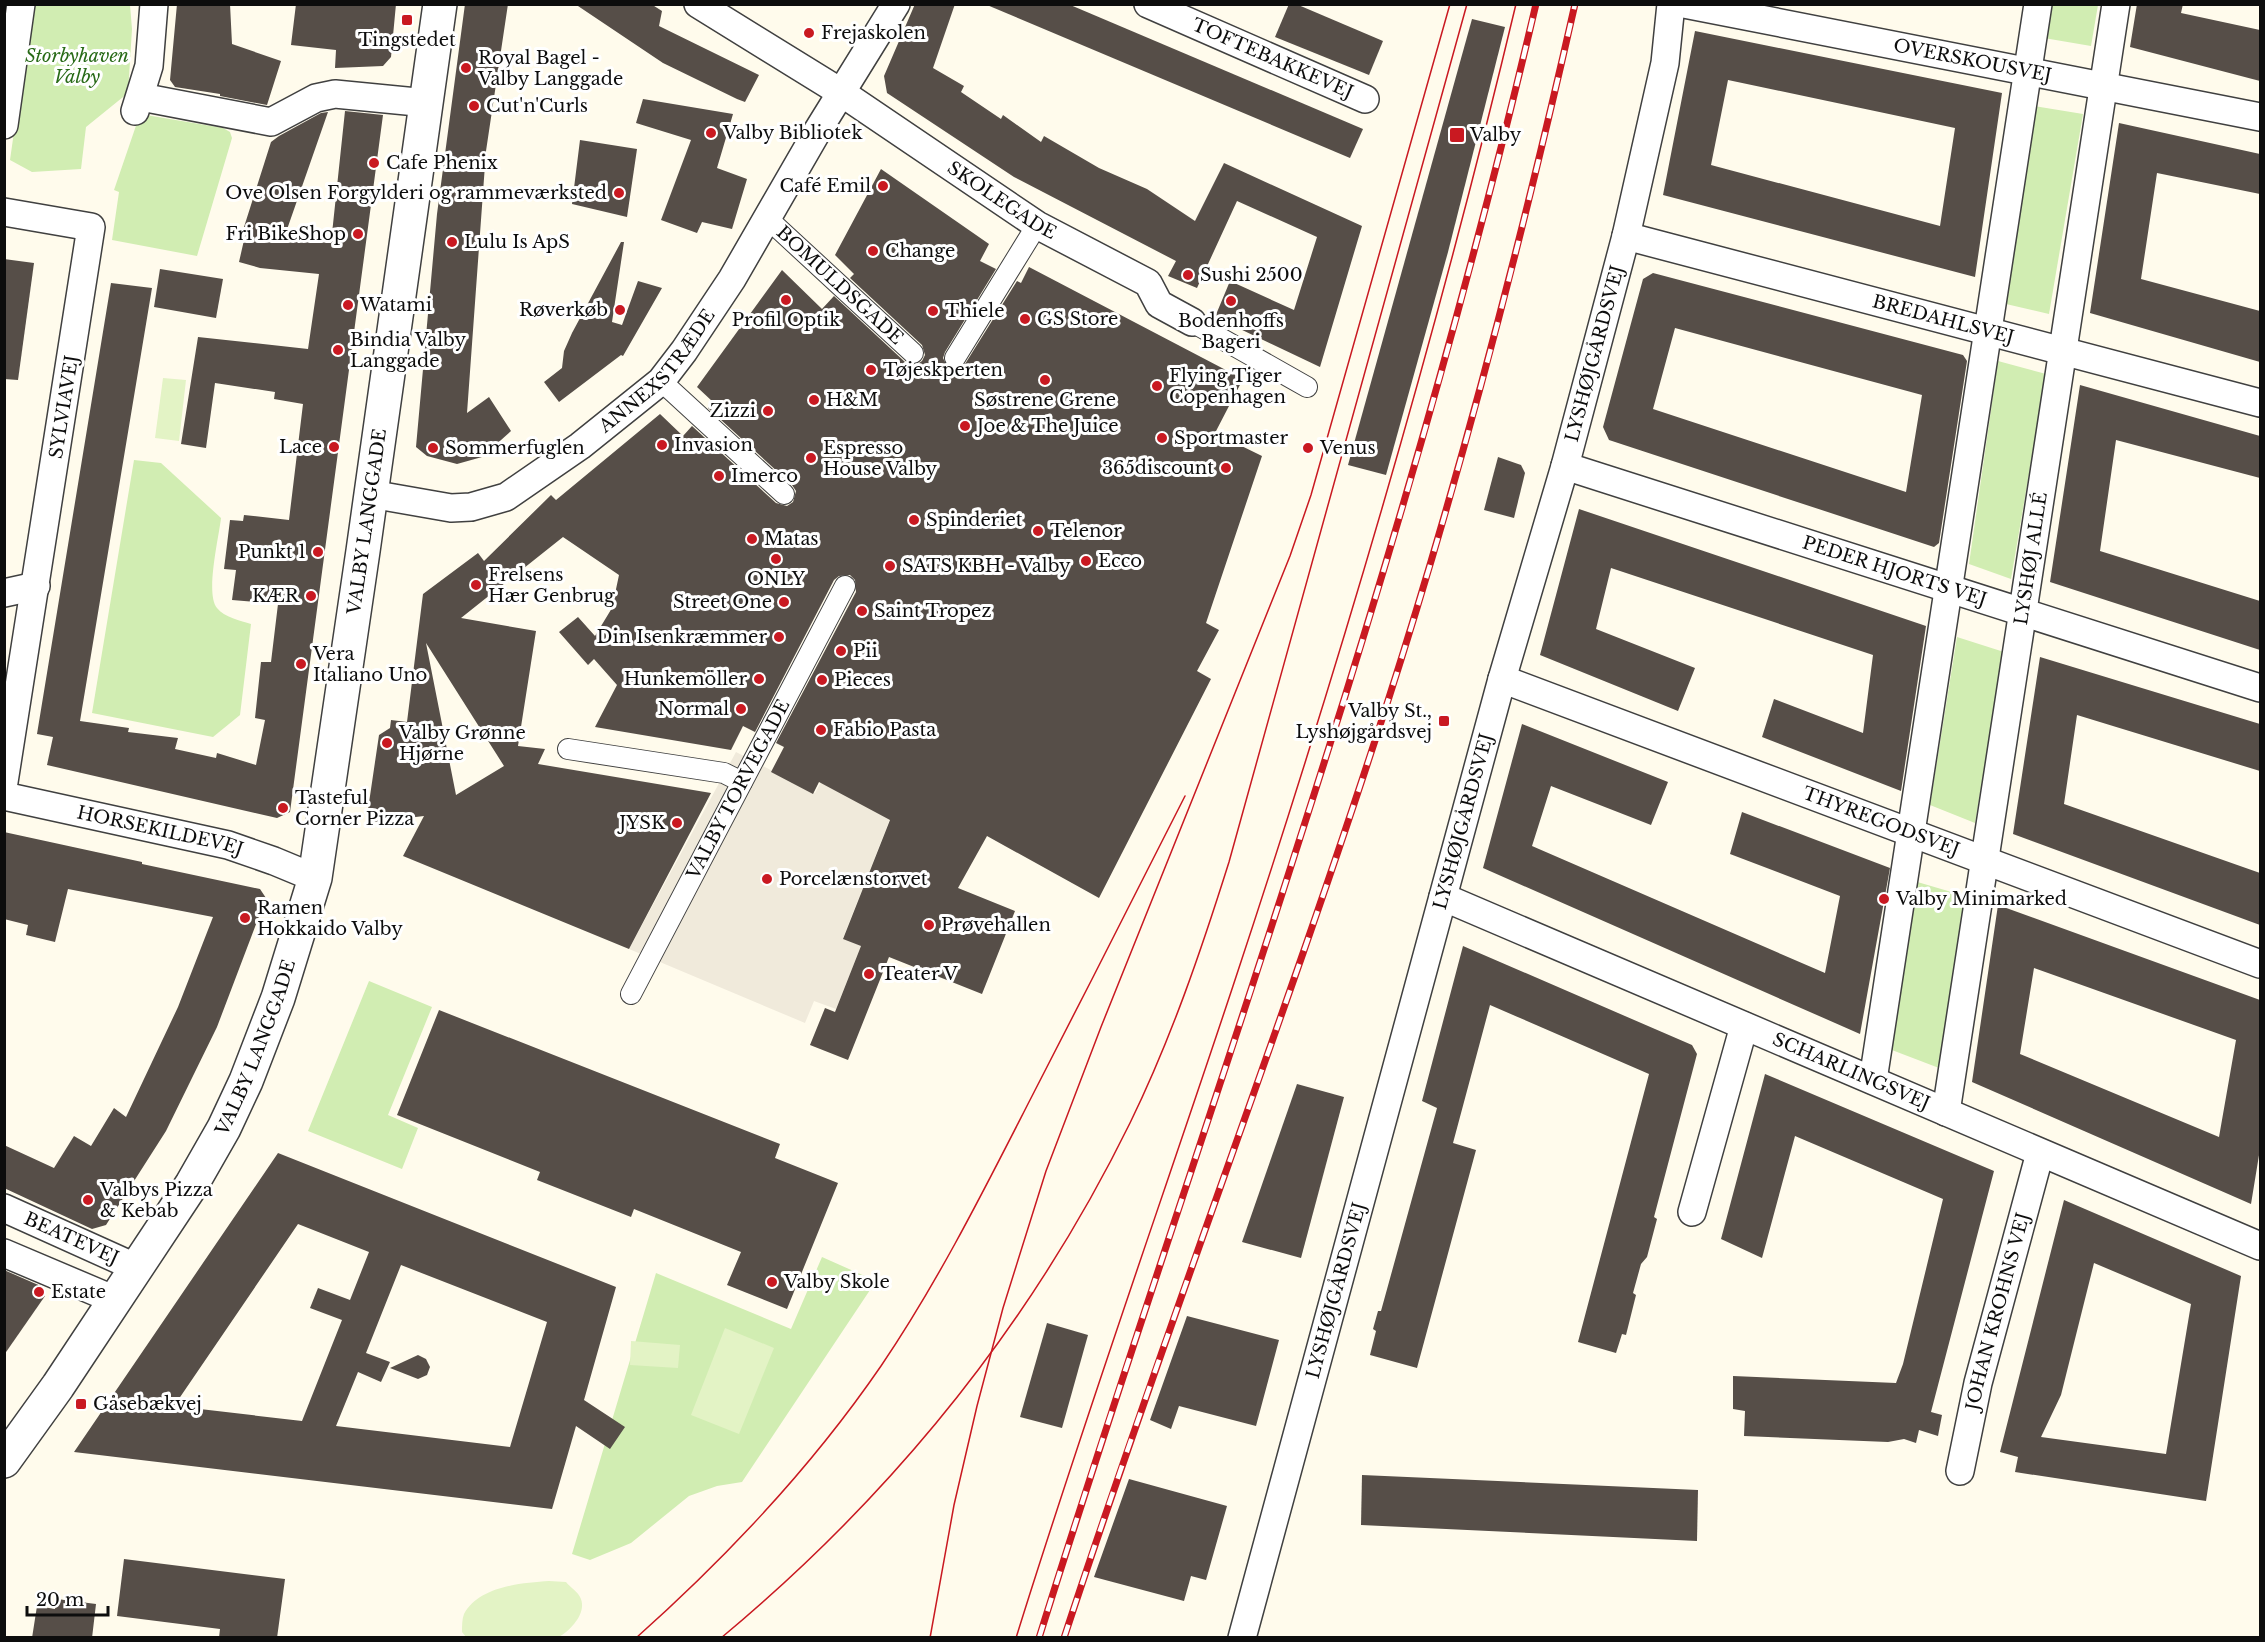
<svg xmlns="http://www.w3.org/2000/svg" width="2265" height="1642" font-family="'Libre Baskerville',serif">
<rect width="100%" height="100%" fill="#fffbec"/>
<!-- green -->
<g fill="#d1edb2">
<polygon points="32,5 130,5 132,29 128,93 86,127 81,169 32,172 10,160"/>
<polygon points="2049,5 2098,5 2091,46 2044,38"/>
<polygon points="2034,106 2083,114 2049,314 2006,304"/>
<polygon points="140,114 223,128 230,132 232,138 197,256 112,240 119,192 114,190"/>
<polygon points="1998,361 2046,374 2011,579 1969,564"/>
<path d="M 134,460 L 161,463 L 221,518 C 219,537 205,594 217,608 C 224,617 241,621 251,624 L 240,715 L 213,737 L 92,713 Z"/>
<polygon points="1957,637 2004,652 1975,823 1930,805"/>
<polygon points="1914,881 1965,896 1939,1068 1884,1047"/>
<polygon points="369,981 432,1007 388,1115 418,1128 402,1169 308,1131"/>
<polygon points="822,1257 876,1281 742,1482 717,1486 689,1496 631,1543 590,1560 572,1554 656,1273 791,1329"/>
</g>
<!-- pitch -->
<g fill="#e3f3c5">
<polygon points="163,378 186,380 179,441 155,438"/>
<polygon points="725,1328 774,1348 739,1434 691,1415"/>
<polygon points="631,1341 680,1345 678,1368 630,1365"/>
<path d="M 549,1581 L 566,1582 C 570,1587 578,1592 580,1597 C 588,1612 571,1630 559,1637 L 466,1637 L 462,1632 C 462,1626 462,1619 464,1614 C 479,1586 521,1583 549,1581 Z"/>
</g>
<!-- plaza -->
<polygon fill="#f0eadb" points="736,752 815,793 821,782 890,819 843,938 861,946 836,1009 814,1001 805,1023 629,949"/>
<!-- building -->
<g fill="#564e48" fill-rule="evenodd">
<polygon points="177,4 230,4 232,44 281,61 267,105 220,96 220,94 175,87 170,80"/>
<polygon points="296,4 396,4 391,57 383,66 335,68 336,50 291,45"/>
<polygon points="465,4 508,4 486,151 467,413 489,397 511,431 482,457 457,464 427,456 416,447 437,214"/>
<polygon points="575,4 651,4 662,11 659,26 759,75 745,102 737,99 663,63"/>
<polygon points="915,4 955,4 933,68 964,86 961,92 1001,119 1003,115 1041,142 1044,136 1099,168 1147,189 1195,221 1224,163 1362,226 1320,367 1215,317 1230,281 1294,310 1317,237 1237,201 1197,288 1168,276 1176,261 1014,177 887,93 884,76"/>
<polygon points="1068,4 1363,129 1350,158 987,5"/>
<polygon points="1289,4 1296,4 1383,41 1369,75 1275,37"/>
<polygon points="2137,4 2183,4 2181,13 2260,30 2260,81 2130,47"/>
<polygon points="1472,19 1505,27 1448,252 1386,475 1348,465"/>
<path d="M 1695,31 L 2002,93 L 1975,277 L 1663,195 ZM 1728,80 L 1955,128 L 1940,226 L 1711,165 Z"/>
<polygon points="643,99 733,114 717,168 747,179 732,229 702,222 697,233 661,220 691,140 636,123"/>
<polygon points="345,111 383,115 290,812 277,818 47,765 53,737 37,734 111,283 152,288 80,721 129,728 128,732 178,738 175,749 216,758 217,753 256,765 265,720 255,718 261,662 271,662 278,604 232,600 236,570 224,569 230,520 243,521 244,515 289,520 303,404 274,399 275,392 215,383 206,448 181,444 198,337 308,349 319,274 260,268 239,262 247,227 244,227 271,142 279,136 321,113 328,112 284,238 331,243"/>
<polygon points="2119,123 2260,154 2260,194 2157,173 2141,279 2260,311 2260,362 2090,313"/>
<polygon points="580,140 637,149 627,217 572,204"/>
<path d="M 881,169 L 989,244 L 980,261 L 996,269 L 945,352 L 943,358 L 948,368 L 955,370 L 965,364 L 1017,281 L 1021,283 L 1029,267 L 1243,379 L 1215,433 L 1262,456 L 1206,623 L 1219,630 L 1197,671 L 1211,679 L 1099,898 L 987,836 L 958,888 L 1015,911 L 982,994 L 889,957 L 848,1060 L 810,1045 L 825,1008 L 835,1012 L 861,946 L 843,939 L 890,820 L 819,782 L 813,794 L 771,772 L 784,747 L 776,743 L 856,592 L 855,580 L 850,575 L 839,576 L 834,580 L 755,732 L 743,726 L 731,750 L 595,727 L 617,685 L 594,659 L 588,665 L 559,632 L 578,617 L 595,636 L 612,608 L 619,575 L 563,537 L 461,618 L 536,631 L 518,746 L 545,749 L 538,764 L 711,793 L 629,949 L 403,856 L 424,816 L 366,823 L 379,735 L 390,728 L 391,720 L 407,722 L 423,594 L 478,553 L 484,561 L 551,495 L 556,500 L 660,414 L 683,436 L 692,426 L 776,503 L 787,506 L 793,502 L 796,491 L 792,485 L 708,408 L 713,402 L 697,387 L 782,270 L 822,309 L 834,296 L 905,362 L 916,365 L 922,361 L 925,355 L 922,345 L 850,278 L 854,274 L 835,255 ZM 426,643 L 504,766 L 456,795 Z"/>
<polygon points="621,242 624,242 612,322 622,325 638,281 662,288 623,356 621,355 559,402 544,382 562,368 564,351 572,333"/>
<polygon points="4,259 34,263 18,380 4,379"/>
<polygon points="160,269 223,279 216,318 154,307"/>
<path d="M 1653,273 L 1963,355 L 1967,361 L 1939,543 L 1934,547 L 1609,440 L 1603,427 L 1643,279 ZM 1675,328 L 1922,395 L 1906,492 L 1653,409 Z"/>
<polygon points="2080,385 2260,436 2260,478 2116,440 2100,551 2260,601 2260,650 2050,582"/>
<polygon points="1498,457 1521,465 1525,473 1514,518 1484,510"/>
<polygon points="1579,509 1926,626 1901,791 1762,737 1774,699 1863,733 1873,655 1611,568 1596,629 1695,668 1678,711 1540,655"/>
<polygon points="2040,657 2260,724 2260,771 2077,715 2064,804 2260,873 2260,925 2013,834"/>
<polygon points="1522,724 1668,782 1651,825 1551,786 1532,846 1825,973 1840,896 1730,854 1742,812 1890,868 1860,1034 1483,868"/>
<polygon points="4,832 142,862 142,864 260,889 266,898 217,1027 166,1131 106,1225 92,1229 4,1188 4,1145 54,1168 74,1136 91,1146 114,1108 126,1117 178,1007 213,917 68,889 55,942 26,935 28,925 4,919"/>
<path d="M 1998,905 L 2260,1000 L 2260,1149 L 2251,1204 L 1972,1082 ZM 2034,968 L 2236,1040 L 2219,1137 L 2020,1054 Z"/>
<polygon points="1463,946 1692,1045 1697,1054 1654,1217 1657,1219 1647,1257 1641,1264 1633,1293 1636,1295 1626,1335 1622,1334 1616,1353 1578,1342 1649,1074 1490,1005 1453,1143 1476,1150 1417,1368 1370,1355 1376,1331 1373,1329 1378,1311 1381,1311 1437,1108 1422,1101"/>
<polygon points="439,1010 780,1144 775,1158 838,1183 787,1309 727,1285 741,1252 634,1209 631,1217 537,1180 540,1172 397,1115"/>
<polygon points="1765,1074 1994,1171 1931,1412 1942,1415 1938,1436 1919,1430 1916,1443 1904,1439 1888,1442 1744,1436 1745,1411 1733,1409 1733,1376 1896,1383 1903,1364 1943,1199 1795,1136 1762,1258 1721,1239"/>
<polygon points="1297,1084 1344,1097 1301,1258 1242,1242"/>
<path d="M 278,1153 L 616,1287 L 584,1400 L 625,1427 L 610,1449 L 576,1426 L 552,1509 L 74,1452 ZM 298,1224 L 369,1252 L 350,1300 L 318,1288 L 310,1308 L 342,1320 L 302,1421 L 174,1406 ZM 401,1265 L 547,1322 L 510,1447 L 336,1426 L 358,1372 L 381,1382 L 390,1362 L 366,1353 Z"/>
<path d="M 2064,1200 L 2241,1276 L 2206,1501 L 2015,1472 L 2018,1457 L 2000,1452 ZM 2094,1263 L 2191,1304 L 2166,1454 L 2041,1437 L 2061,1395 Z"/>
<polygon points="4,1270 43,1287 45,1296 4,1355"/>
<polygon points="1187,1316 1279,1340 1256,1426 1179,1406 1171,1429 1150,1420"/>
<polygon points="1047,1323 1088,1335 1062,1428 1020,1417"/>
<polygon points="418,1355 426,1359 430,1367 427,1375 418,1379 390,1368"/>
<polygon points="1362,1475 1698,1490 1697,1541 1361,1525"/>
<polygon points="1129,1479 1227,1506 1206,1580 1191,1576 1184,1601 1094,1577"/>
<polygon points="124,1559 285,1579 277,1638 219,1638 220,1629 117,1616"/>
<polygon points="57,1599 96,1604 92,1638 32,1638 37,1606 55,1609"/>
</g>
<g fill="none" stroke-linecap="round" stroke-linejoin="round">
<defs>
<g id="pedestrian">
<path id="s1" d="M 767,218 L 913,353"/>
<polyline points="1192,322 1307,387"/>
<polyline points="955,358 1037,225"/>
<polyline points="661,381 784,494"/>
<polyline points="568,749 724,773 742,782"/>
<path id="s2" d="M 631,994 L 845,586"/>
</g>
<g id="minor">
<path id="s3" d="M 698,4 L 842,93 L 1037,225 L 1148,283 L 1159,304 L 1192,322"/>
<path id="s4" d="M 1148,4 L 1365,99"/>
<path id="s5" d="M 1684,4 L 2260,117"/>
<polyline points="141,97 271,122 316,98 335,94 427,103"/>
<polyline points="135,111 149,66 154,4"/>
<polyline points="4,125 21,4"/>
<polyline points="4,212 91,227 4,782"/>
<path id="s6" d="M 1626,236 L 2260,403"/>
<path id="s7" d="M 1565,466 L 2260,688"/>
<path id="s8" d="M 371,494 L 451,508 L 471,507 L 506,497 L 580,446 L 661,381 L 684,351 L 732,279 L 818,130 L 896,4"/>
<polyline points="4,593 36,586"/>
<path id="s9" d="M 1502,679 L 2260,964"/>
<path id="s10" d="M 4,796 L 228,845 L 274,861 L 315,878"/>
<path id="s11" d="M 1443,897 L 2260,1246"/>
<polyline points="1873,1080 2038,4"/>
<path id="s12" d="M 1946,1112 L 2116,4"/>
<path id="s13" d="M 4,1208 L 137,1268"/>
<polyline points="1692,1212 1744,1026"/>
<polyline points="4,1253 115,1300"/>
<path id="s14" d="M 1960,1471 L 1978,1383 L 2040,1153"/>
<path id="s15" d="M 1242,1638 L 1502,679 L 1565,466 L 1626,236 L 1665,63 L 1671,4"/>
</g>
<g id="tertiary">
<path id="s16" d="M 4,1461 L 58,1386 L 192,1184 L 224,1128 L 246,1081 L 278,998 L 315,878 L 363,551 L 440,4"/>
</g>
</defs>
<!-- pedestrian casing -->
<use href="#pedestrian" stroke="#404040" stroke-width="22"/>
<!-- minor casing -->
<use href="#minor" stroke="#404040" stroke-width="30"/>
<!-- tertiary casing -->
<use href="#tertiary" stroke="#404040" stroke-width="36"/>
<!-- pedestrian -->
<use href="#pedestrian" stroke="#fff" stroke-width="20"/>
<!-- minor -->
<use href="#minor" stroke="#fff" stroke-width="27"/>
<!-- tertiary -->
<use href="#tertiary" stroke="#fff" stroke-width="33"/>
<!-- tram -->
<g stroke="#c91921" stroke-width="1.5">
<path d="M 636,1638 C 728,1556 811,1468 881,1366 C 938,1282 984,1190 1030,1100 C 1082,999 1134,897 1185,796"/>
<path d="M 721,1638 C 894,1494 1031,1325 1130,1123 C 1171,1039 1201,951 1229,862 L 1467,4"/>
<polyline points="930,1638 954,1505 977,1406 1003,1308 1046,1171 1101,1027 1290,556 1311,495 1450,4"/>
<path d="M 1016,1638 C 1084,1419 1161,1203 1233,986 C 1340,663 1437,336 1516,4"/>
</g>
<defs>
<g id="rail">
<path d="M 1039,1638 C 1123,1370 1215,1105 1300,838 C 1389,563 1470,286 1536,4"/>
<path d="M 1064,1638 C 1166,1327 1284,1022 1385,710 C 1460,478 1521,243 1575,4"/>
</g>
</defs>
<!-- rail casing -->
<use href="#rail" stroke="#c91921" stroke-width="7"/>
<!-- rail -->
<use href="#rail" stroke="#fff" stroke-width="4.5" stroke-dasharray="14" stroke-linecap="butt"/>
</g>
<!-- markers -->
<g fill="#c91921" stroke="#fff" stroke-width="2">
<rect x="401" y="14" width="12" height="12" rx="3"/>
<circle cx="809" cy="33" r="6"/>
<circle cx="466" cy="68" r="6"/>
<circle cx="474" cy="106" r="6"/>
<circle cx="711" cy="133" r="6"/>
<rect x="1449" y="127" width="16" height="16" rx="3"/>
<circle cx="374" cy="163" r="6"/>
<circle cx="883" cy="186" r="6"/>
<circle cx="619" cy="193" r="6"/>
<circle cx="358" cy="234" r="6"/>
<circle cx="452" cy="242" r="6"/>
<circle cx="873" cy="251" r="6"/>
<circle cx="1188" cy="275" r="6"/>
<circle cx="786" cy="300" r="6"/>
<circle cx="1231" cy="301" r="6"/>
<circle cx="348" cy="305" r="6"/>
<circle cx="620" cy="310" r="6"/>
<circle cx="933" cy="311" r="6"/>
<circle cx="1025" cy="319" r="6"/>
<circle cx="338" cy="350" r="6"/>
<circle cx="871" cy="370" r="6"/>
<circle cx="1045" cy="380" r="6"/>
<circle cx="1157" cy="386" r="6"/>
<circle cx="814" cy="400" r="6"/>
<circle cx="768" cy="411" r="6"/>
<circle cx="965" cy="426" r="6"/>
<circle cx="1162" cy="438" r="6"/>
<circle cx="662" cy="445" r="6"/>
<circle cx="334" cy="447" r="6"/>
<circle cx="433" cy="448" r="6"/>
<circle cx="1308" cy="448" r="6"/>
<circle cx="811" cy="458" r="6"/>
<circle cx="1226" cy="468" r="6"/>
<circle cx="719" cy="476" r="6"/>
<circle cx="914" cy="520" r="6"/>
<circle cx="1038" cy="531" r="6"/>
<circle cx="752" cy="539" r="6"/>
<circle cx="318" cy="552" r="6"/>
<circle cx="776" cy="559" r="6"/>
<circle cx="1086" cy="561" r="6"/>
<circle cx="890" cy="566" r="6"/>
<circle cx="476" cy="585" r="6"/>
<circle cx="311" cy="596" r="6"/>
<circle cx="784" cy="602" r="6"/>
<circle cx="862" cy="611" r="6"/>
<circle cx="779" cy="637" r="6"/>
<circle cx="841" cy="651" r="6"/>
<circle cx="301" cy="664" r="6"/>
<circle cx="759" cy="679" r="6"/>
<circle cx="822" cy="680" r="6"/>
<circle cx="741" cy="709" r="6"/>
<rect x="1438" y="715" width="12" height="12" rx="3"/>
<circle cx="821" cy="730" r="6"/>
<circle cx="387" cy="743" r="6"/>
<circle cx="283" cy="808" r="6"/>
<circle cx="677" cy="823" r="6"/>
<circle cx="767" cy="879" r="6"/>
<circle cx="1884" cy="899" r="6"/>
<circle cx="245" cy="918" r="6"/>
<circle cx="929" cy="925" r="6"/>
<circle cx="869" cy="974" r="6"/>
<circle cx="88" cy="1200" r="6"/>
<circle cx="772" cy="1282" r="6"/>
<circle cx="39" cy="1292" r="6"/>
<rect x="75" y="1398" width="12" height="12" rx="3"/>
</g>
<g text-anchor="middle" stroke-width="6" stroke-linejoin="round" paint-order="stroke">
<!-- poi labels -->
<g font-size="18" fill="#0d0d0d" stroke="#fff" text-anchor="start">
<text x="821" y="39">Frejaskolen</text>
<text x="407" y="46" text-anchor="middle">Tingstedet</text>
<text x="478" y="64">Royal Bagel -<tspan x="478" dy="21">Valby Langgade</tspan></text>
<text x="486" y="112">Cut'n'Curls</text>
<text x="723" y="139">Valby Bibliotek</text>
<text x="1470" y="141">Valby</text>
<text x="386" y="169">Cafe Phenix</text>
<text x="871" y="192" text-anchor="end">Café Emil</text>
<text x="607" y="199" text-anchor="end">Ove Olsen Forgylderi og rammeværksted</text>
<text x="346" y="240" text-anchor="end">Fri BikeShop</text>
<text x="464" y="248">Lulu Is ApS</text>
<text x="885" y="257">Change</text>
<text x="1200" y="281">Sushi 2500</text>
<text x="360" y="311">Watami</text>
<text x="608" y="316" text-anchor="end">Røverkøb</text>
<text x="945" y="317">Thiele</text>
<text x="1037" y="325">GS Store</text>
<text x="786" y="326" text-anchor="middle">Profil Optik</text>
<text x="1231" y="327" text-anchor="middle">Bodenhoffs<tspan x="1231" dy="21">Bageri</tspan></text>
<text x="350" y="346">Bindia Valby<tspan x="350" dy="21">Langgade</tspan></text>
<text x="883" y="376">Tøjeskperten</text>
<text x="1169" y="382">Flying Tiger<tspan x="1169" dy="21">Copenhagen</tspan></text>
<text x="826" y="406">H&amp;M</text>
<text x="1045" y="406" text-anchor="middle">Søstrene Grene</text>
<text x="756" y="417" text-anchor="end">Zizzi</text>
<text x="977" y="432">Joe &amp; The Juice</text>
<text x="1174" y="444">Sportmaster</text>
<text x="674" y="451">Invasion</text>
<text x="322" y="453" text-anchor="end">Lace</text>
<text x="445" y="454">Sommerfuglen</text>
<text x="823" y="454">Espresso<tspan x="823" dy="21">House Valby</tspan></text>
<text x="1320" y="454">Venus</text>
<text x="1214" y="474" text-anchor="end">365discount</text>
<text x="731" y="482">Imerco</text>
<text x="926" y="526">Spinderiet</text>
<text x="1050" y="537">Telenor</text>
<text x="764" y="545">Matas</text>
<text x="306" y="558" text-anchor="end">Punkt 1</text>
<text x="1098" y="567">Ecco</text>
<text x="902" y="572">SATS KBH - Valby</text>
<text x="488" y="581">Frelsens<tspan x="488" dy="21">Hær Genbrug</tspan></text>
<text x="776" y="585" text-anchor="middle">ONLY</text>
<text x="299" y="602" text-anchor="end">KÆR</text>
<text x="772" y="608" text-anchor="end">Street One</text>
<text x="874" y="617">Saint Tropez</text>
<text x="767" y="643" text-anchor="end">Din Isenkræmmer</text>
<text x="853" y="657">Pii</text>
<text x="313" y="660">Vera<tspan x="313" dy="21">Italiano Uno</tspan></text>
<text x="747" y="685" text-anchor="end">Hunkemöller</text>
<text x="834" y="686">Pieces</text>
<text x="729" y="715" text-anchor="end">Normal</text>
<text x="1432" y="717" text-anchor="end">Valby St.,<tspan x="1432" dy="21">Lyshøjgårdsvej</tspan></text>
<text x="833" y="736">Fabio Pasta</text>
<text x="399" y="739">Valby Grønne<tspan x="399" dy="21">Hjørne</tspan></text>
<text x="295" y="804">Tasteful<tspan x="295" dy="21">Corner Pizza</tspan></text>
<text x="665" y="829" text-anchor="end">JYSK</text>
<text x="779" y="885">Porcelænstorvet</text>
<text x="1896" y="905">Valby Minimarked</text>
<text x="257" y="914">Ramen<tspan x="257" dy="21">Hokkaido Valby</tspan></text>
<text x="941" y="931">Prøvehallen</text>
<text x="881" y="980">Teater V</text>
<text x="100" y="1196">Valbys Pizza<tspan x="100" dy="21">&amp; Kebab</tspan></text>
<text x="784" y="1288">Valby Skole</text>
<text x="51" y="1298">Estate</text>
<text x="93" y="1410">Gåsebækvej</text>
</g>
<!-- park labels -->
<g font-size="18" font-style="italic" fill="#286a17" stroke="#fff">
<text x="77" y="62">Storbyhaven<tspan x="77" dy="21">Valby</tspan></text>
</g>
<!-- street labels -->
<g font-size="18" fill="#0d0d0d" stroke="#fff">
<text dy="6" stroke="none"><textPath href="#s4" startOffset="136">TOFTEBAKKEVEJ</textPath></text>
<text dy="6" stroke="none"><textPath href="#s5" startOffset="294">OVERSKOUSVEJ</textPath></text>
<text dy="6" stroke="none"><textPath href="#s3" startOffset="362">SKOLEGADE</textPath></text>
<text dy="6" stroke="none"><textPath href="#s1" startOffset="99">BOMULDSGADE</textPath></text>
<text dy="6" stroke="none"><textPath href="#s6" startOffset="328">BREDAHLSVEJ</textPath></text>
<text dy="6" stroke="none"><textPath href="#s15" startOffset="1332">LYSHØJGÅRDSVEJ</textPath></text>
<text dy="6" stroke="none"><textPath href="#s8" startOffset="336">ANNEXSTRÆDE</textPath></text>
<text transform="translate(64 407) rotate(-81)" y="6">SYLVIAVEJ</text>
<text dy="6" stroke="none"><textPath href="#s16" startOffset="1026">VALBY LANGGADE</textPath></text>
<text dy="6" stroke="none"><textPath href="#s12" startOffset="560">LYSHØJ ALLÉ</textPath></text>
<text dy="6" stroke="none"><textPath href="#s7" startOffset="346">PEDER HJORTS VEJ</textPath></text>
<text dy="6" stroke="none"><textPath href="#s2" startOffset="231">VALBY TORVEGADE</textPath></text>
<text dy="6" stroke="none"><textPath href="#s9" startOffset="405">THYREGODSVEJ</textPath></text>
<text dy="6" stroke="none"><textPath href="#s15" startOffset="846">LYSHØJGÅRDSVEJ</textPath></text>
<text dy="6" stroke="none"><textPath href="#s10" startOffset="160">HORSEKILDEVEJ</textPath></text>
<text dy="6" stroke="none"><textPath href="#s16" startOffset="486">VALBY LANGGADE</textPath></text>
<text dy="6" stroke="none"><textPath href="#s11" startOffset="444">SCHARLINGSVEJ</textPath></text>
<text dy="6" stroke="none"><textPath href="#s13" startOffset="74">BEATEVEJ</textPath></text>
<text dy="6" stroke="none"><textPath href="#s15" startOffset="360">LYSHØJGÅRDSVEJ</textPath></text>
<text dy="6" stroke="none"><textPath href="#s14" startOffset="164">JOHAN KROHNS VEJ</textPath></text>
</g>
</g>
<!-- border -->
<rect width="2265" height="1642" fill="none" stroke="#0d0d0d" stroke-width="12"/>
<!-- scale -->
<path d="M27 1606v9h81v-9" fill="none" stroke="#0d0d0d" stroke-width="3"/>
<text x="36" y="1606" font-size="18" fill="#0d0d0d" stroke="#ffffff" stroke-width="4.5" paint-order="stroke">20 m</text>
</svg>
